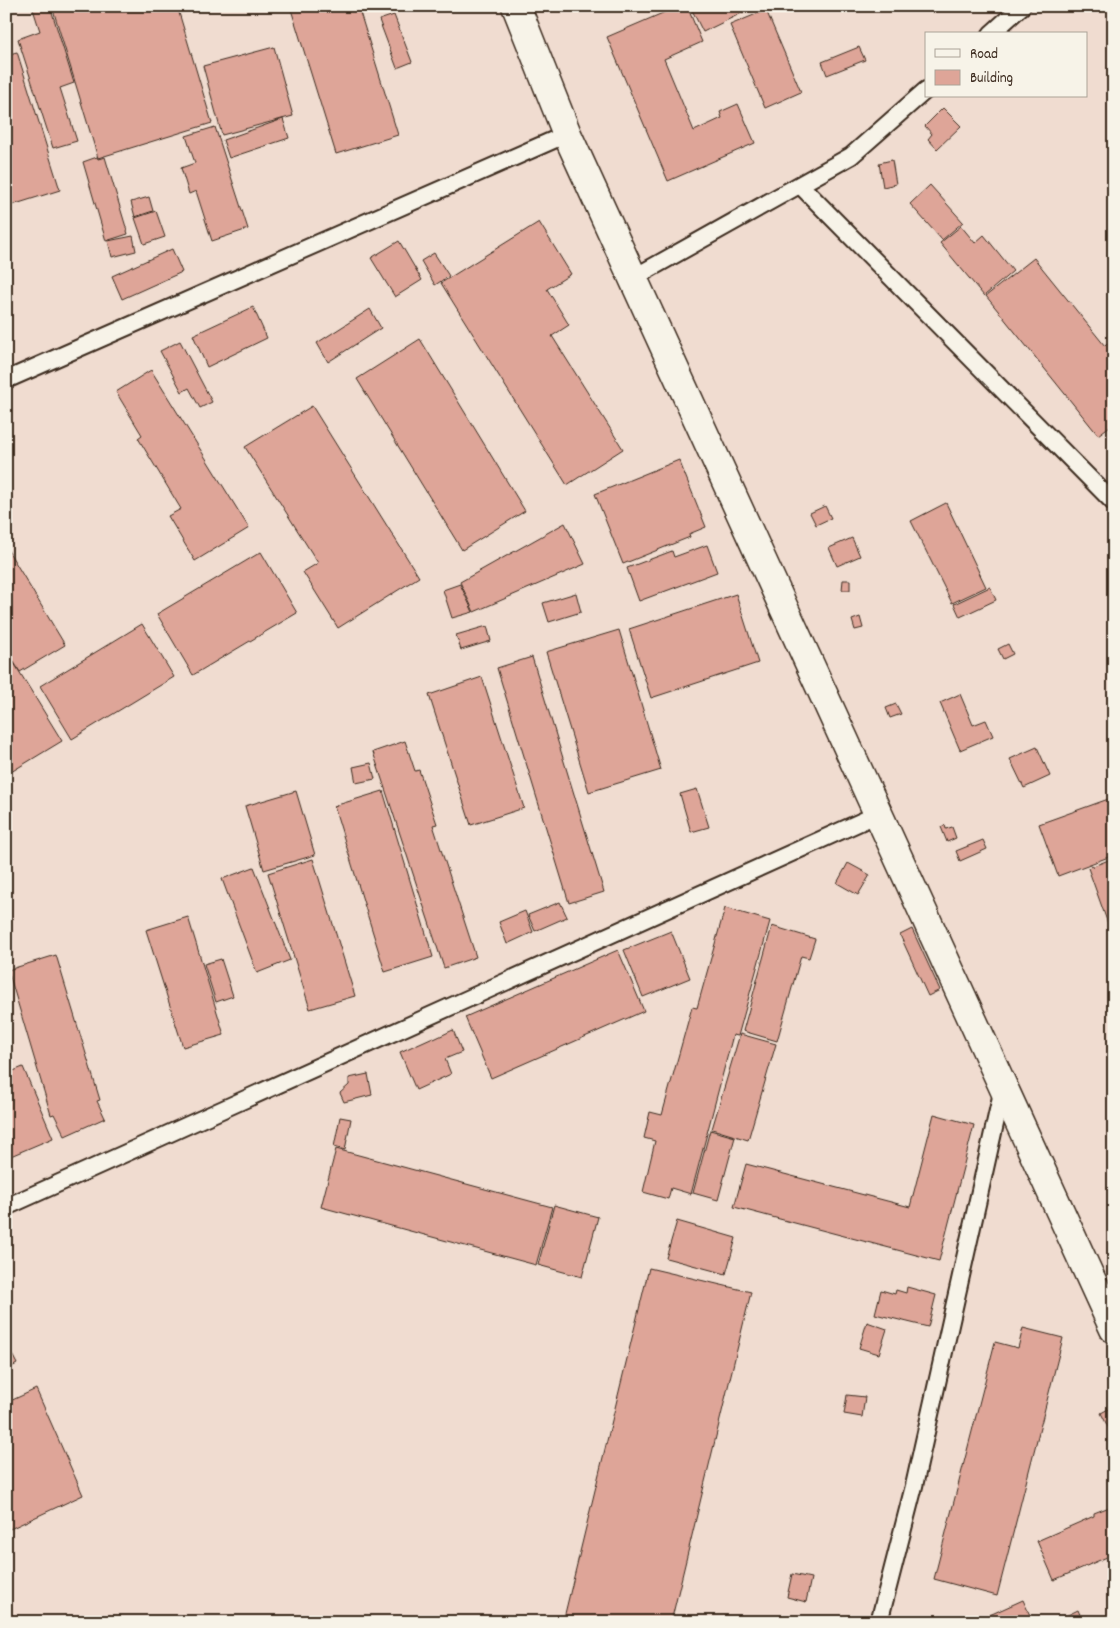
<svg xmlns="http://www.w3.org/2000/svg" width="1120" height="1628" font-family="Dekko,sans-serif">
<rect width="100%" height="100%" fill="#f0dcd0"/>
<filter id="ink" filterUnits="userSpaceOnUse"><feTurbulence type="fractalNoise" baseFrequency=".02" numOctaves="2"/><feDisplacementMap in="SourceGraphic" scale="10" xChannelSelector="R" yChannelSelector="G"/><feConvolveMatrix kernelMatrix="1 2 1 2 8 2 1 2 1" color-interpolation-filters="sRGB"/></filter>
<g filter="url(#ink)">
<!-- building -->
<g fill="#dea598" stroke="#3b2a1e">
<polygon points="32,6 50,6 74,83 60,88 77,141 53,148 18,39 40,31"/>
<polygon points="52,6 177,6 212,123 98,158"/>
<polygon points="290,6 358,6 398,135 336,154"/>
<polygon points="679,6 687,6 702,42 664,59 694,131 722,118 720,112 738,104 755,143 668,181 607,37"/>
<polygon points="699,6 749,6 750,9 703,32 692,10"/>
<polygon points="766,10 801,92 765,108 730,25"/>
<polygon points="394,15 412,62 397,68 379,20"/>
<polygon points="274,47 293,116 222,135 203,66"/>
<polygon points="859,47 865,60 827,75 822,62"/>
<polygon points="17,52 60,190 6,207 6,55"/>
<polygon points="943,108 961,126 937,149 928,139 932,134 925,126"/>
<polygon points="283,119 289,138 229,158 223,140"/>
<polygon points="215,127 248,229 212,241 196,191 189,194 181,168 195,163 186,136"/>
<polygon points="97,157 98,159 105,157 128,234 106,241 83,162"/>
<polygon points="892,160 896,184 883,187 879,163"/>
<polygon points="930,185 963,222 942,240 910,204"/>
<polygon points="149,197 153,211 135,217 131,202"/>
<polygon points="156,211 165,237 144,244 135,218"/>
<polygon points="539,222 571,274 547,289 569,325 552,336 623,449 567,485 441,283"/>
<polygon points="961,226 975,243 984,235 1013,271 984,296 940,243"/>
<polygon points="133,236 136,251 112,257 108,241"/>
<polygon points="399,241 422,280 395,297 371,258"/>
<polygon points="172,249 182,272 122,299 112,276"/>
<polygon points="434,253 449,276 435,285 421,261"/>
<polygon points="1034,258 1105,346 1114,338 1114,423 1098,435 986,296"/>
<polygon points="253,307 267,338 207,367 193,335"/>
<polygon points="370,309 381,328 328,362 317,343"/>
<polygon points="420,339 525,511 462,550 357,379"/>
<polygon points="180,341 212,402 200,408 189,388 182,392 160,351"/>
<polygon points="151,370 249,528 195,561 168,516 181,509 138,438 142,435 116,392"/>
<polygon points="312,406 419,577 338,628 303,572 318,563 245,447"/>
<polygon points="679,460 706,527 689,534 690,537 623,564 595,494"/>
<polygon points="946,503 986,587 952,603 911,521"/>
<polygon points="825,506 831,518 816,525 810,513"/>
<polygon points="565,523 585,564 474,612 460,582"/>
<polygon points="852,538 860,556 837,566 829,548"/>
<polygon points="707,545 717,572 639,601 627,568 672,551 674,557"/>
<polygon points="6,547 65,645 20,672 6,649"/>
<polygon points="261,552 297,613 193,675 157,614"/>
<polygon points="843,580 850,580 850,590 842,590"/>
<polygon points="460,584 473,612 452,618 443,590"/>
<polygon points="990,587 996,600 960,617 954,604"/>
<polygon points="576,593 581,612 549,622 543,603"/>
<polygon points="736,594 758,663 651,698 629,629"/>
<polygon points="860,617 863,628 855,630 852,620"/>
<polygon points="142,624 174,677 72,739 40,686"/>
<polygon points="487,626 491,641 461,650 456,635"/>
<polygon points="619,630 661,770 589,792 546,652"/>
<polygon points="1008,644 1013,654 1003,659 998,649"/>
<polygon points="6,650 62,741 6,775"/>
<polygon points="532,657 604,892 569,903 497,668"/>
<polygon points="482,677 524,808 471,825 429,695"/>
<polygon points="960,694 973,725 986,720 993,736 960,750 940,703"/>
<polygon points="896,704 901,714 890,718 886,708"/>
<polygon points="405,741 415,771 419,770 437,824 433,825 476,957 444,968 373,752"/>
<polygon points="1037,747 1050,776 1024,788 1010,759"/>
<polygon points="371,763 375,779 356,783 353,767"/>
<polygon points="697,789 709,827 691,832 680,794"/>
<polygon points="296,791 315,855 264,870 245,806"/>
<polygon points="383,791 433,957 385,972 334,806"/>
<polygon points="1114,797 1114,855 1058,876 1039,824"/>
<polygon points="945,825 946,829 952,827 956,838 947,842 941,827"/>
<polygon points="983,840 987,849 960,861 956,851"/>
<polygon points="1114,858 1114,931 1111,932 1088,868"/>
<polygon points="313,859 355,996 310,1009 268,873"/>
<polygon points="848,863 870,875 858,895 837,883"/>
<polygon points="254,867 290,960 257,973 222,879"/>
<polygon points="560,902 567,917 535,931 528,915"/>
<polygon points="725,908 770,921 738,1036 733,1035 691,1194 671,1188 668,1199 643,1192 655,1141 644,1138 650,1112 662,1115 692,1007 697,1008"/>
<polygon points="525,911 533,932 507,944 499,922"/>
<polygon points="188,917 224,1035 183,1047 146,930"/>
<polygon points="772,926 815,939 809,958 801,956 777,1041 743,1031"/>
<polygon points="912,929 940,990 928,996 900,935"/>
<polygon points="671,931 690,978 643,997 624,950"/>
<polygon points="618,950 644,1011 491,1078 465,1017"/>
<polygon points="56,955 100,1100 97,1101 105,1118 65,1136 54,1114 51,1115 8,970"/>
<polygon points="221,959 233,996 216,1002 204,964"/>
<polygon points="453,1030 462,1052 445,1059 451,1074 416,1090 400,1052 433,1037 434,1039"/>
<polygon points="740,1034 776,1044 748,1140 712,1129"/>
<polygon points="23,1067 53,1138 6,1158 6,1074"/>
<polygon points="368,1074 372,1095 344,1102 340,1093 349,1085 349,1078"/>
<polygon points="934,1114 974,1125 939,1261 734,1207 746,1164 910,1207"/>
<polygon points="340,1117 351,1119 345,1150 334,1147"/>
<polygon points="710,1130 735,1137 718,1200 693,1193"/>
<polygon points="336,1149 552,1207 536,1265 321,1207"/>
<polygon points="554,1205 598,1217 582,1277 538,1265"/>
<polygon points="677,1221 736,1238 726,1274 666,1258"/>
<polygon points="649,1268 751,1292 671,1622 563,1622"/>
<polygon points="907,1287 936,1295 928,1327 875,1314 881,1290 895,1294 896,1290 906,1293"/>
<polygon points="867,1322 887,1329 879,1354 859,1348"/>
<polygon points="1023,1328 1063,1338 997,1596 934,1579 995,1342 1018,1348"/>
<polygon points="6,1343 17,1364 6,1370"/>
<polygon points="36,1389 83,1495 10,1529 6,1521 6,1403"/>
<polygon points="847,1395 865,1397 862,1417 844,1414"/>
<polygon points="1114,1406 1114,1439 1101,1413"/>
<polygon points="1112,1506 1114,1509 1114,1554 1054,1580 1037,1541 1094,1516 1094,1513"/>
<polygon points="792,1574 811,1578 806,1602 787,1597"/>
<polygon points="1023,1600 1033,1622 974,1622"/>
<polygon points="1078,1610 1083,1622 1054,1622"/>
</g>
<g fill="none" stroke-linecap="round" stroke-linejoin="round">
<defs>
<g id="service">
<polyline points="991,34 1022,6"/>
<polyline points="800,185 1114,503"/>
<polyline points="633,278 851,156 926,90"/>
<polyline points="6,380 567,134"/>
<polyline points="6,1207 878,814"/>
<polyline points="879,1622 914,1486 1003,1088"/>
</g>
<polyline id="minor" points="516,6 567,134 1114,1329"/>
</defs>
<!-- service casing -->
<use href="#service" stroke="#3b2a1e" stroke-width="20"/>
<!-- minor casing -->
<use href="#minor" stroke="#3b2a1e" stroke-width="31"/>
<!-- service -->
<use href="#service" stroke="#f7f3e8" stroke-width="16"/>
<!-- minor -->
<use href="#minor" stroke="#f7f3e8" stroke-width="28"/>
</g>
</g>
<!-- margin -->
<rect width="1120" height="1628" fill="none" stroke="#f7f3e8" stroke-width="25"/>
<rect x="12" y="12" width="1095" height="1603" fill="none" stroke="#3b2a1e" stroke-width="2" filter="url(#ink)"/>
<!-- legend -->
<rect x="925" y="32" width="162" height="65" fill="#f7f3e8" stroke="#aca397"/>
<rect x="935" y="49" width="25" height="8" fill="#f7f3e8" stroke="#aca397"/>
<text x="970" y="58" font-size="15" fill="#3b2a1e">Road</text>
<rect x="935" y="70" width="25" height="15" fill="#dea598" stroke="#aca397"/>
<text x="970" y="82" font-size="15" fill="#3b2a1e">Building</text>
</svg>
